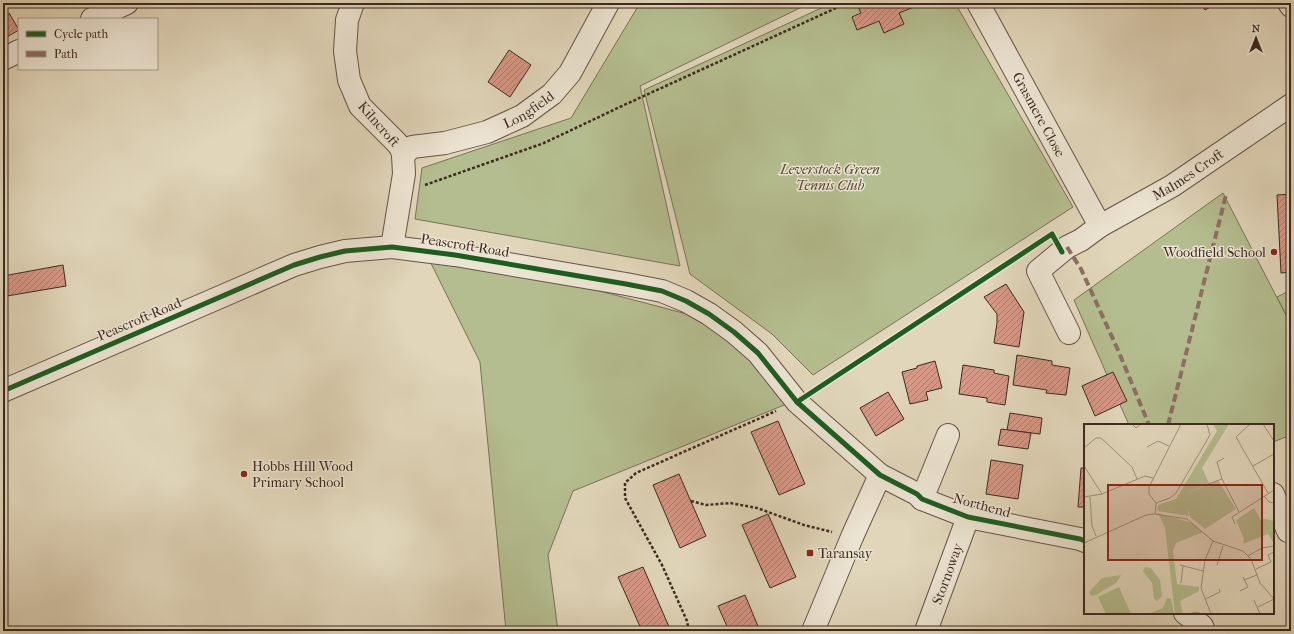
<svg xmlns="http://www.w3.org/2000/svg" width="1294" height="634" font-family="'IM FELL French Canon',serif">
<defs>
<pattern id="forest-crowns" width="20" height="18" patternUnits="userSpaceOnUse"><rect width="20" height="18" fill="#b4bd8f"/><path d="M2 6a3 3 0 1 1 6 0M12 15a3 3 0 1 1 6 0" fill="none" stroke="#949a74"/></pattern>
<pattern id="building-hatch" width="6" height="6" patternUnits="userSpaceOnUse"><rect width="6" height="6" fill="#d79887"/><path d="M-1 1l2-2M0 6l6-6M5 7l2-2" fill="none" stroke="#b07c6e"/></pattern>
</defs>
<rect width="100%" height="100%" fill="#e1d6ba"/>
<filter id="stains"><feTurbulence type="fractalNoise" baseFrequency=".005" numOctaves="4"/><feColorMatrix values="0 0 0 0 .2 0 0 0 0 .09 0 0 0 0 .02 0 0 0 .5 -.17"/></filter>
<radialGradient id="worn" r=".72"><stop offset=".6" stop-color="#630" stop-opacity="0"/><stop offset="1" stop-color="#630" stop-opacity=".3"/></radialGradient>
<!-- forest -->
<polygon fill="url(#forest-crowns)" stroke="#787357" points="1291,290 1291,325 1277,297"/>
<!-- green -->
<g fill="#b4bd8f" stroke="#787357">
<polygon points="640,3 810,3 640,86 680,266 415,219 422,168 571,118"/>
<polygon points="832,3 955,3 1073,207 813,375 772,334 690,274 644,90"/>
<polygon points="1223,193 1291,325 1291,435 1273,442 1273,425 1129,425 1074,300"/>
<polygon points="420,241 558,280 702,318 756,355 794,401 573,491 548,555 558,631 506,631 480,362"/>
</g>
<!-- building -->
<g fill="url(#building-hatch)" stroke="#3d291f">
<polygon points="860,3 924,3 899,13 904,24 884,33 879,21 857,30 852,17 861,13 857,4"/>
<polygon points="1200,3 1217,3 1205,10"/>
<polygon points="9,13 19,30 3,39 3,17"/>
<polygon points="509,50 531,65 510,97 488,82"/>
<polygon points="3,127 5,170 3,170"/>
<polygon points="1291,194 1291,272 1281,273 1277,195"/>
<polygon points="63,265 66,286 7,296 3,276"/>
<polygon points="1006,284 1024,312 1019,347 994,343 997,323 997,314 984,297"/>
<polygon points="1017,355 1052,361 1052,365 1070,368 1066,395 1046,393 1047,390 1013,385"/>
<polygon points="935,361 942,388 926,392 928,400 910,404 902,372 917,368 917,366"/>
<polygon points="963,365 994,370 994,373 1009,376 1005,405 987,402 987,398 959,394"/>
<polygon points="1113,372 1127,401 1095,416 1082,386"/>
<polygon points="888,392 904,419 876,436 860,408"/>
<polygon points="1010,413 1042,418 1040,434 1007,430"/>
<polygon points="778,421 805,484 779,495 751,432"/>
<polygon points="1001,429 1031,433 1028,449 998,445"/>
<polygon points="991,460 1023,465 1018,499 986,494"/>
<polygon points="1081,468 1085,468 1085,507 1078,507"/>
<polygon points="679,474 706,536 680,548 653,485"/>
<polygon points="768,514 796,577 770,588 742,525"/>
<polygon points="643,567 670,629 665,631 642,631 618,577"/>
<polygon points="745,595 760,631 729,631 718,606"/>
</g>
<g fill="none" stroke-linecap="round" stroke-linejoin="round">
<defs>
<g id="minor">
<polyline points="353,3 347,20 345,51 349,80 360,106 396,142 401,148 403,155 404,174 392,247"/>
<path id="s1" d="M 978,3 L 1100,226"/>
<polyline points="1289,3 1291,6"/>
<polyline points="92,19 127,3"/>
<polyline points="3,59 19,51"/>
<path id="s2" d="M 403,155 L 412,147 L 445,143 L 487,132 L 522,116 L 552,94 L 570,73 L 608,3"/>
<path id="s3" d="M 1069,333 L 1038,271 L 1067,247 L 1081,240 L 1100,226 L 1172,186 L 1291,105"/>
<polyline points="1273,494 1288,531"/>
<polyline points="922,499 948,435"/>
<polyline points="813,631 852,537 880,475"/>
<path id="s4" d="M 926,631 L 968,517"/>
</g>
<g id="tertiary">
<polyline points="3,391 294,265 320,257 345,251 392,247 455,255 626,284 662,291 686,301 709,314 734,332 758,353 797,402 880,475 917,494 922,499 968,517 1080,539 1085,541"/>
<polyline points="1185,613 1202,626 1204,631"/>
</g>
</defs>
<!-- minor casing -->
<use href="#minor" stroke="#665446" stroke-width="24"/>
<!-- tertiary casing -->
<use href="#tertiary" stroke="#665446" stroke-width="24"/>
<!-- path -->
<g stroke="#3d291f" stroke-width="2.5" stroke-dasharray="3 2" stroke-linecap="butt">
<polyline points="425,185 544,143 622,106 847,3"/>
<polyline points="691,501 706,505 730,503 757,508 804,525 832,532"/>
<polyline points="689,631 687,621 662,565 625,498 625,483 636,473 776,411"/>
</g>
<!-- minor -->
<use href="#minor" stroke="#ece4d2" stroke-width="22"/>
<!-- tertiary -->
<use href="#tertiary" stroke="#ece4d2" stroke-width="22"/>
<!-- quiet -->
<g stroke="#8d6e63" stroke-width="4" stroke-dasharray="8 4" stroke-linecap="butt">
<polyline points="1067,247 1081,269 1118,350 1149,425"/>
<polyline points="1168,425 1226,195"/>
</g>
<defs>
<g id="cycleway">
<polyline points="3,391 294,265 320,257 345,251 392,247 455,255 626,284 662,291 686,301 709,314 734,332 758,353 797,402 880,475 917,494 922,499 968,517 1080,539 1085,541"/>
<polyline points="797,402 1052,234 1062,252"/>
</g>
</defs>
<!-- cycleway casing -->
<use href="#cycleway" stroke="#ece4d2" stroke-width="8"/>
<!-- cycleway -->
<use href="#cycleway" stroke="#1b5e20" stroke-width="5"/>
</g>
<!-- markers -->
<g fill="#8f2418" stroke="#ece4d2" stroke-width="1.5">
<circle cx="1274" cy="252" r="4"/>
<circle cx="244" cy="474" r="4"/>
<rect x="806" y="549" width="8" height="8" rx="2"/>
</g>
<g text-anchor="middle" stroke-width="3" stroke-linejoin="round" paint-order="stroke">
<!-- street labels -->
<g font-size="14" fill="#3d291f" stroke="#ece4d2">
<text dy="5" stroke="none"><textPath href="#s2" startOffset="136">Longfield</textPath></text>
<text dy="5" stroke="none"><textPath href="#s1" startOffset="127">Grasmere Close</textPath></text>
<text transform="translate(379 124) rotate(49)" y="5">Kilncroft</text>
<text dy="5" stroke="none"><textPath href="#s3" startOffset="248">Malmes Croft</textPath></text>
<text transform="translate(465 245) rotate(9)" y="5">Peascroft Road</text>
<text transform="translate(139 319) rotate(-23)" y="5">Peascroft Road</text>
<text transform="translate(982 505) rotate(15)" y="5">Northend</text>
<text dy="5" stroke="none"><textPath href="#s4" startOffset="61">Stornoway</textPath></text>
</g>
<!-- park labels -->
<g font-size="14" font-style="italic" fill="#554735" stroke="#ece4d2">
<text x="830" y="174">Leverstock Green<tspan x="830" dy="16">Tennis Club</tspan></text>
</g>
<!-- poi labels -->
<g font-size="14" fill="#3d291f" stroke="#ece4d2" text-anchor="start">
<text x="1266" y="257" text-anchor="end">Woodfield School</text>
<text x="252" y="471">Hobbs Hill Wood<tspan x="252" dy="16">Primary School</tspan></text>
<text x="818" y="558">Taransay</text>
</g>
</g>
<!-- overview -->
<g transform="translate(1084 424)">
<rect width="190" height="190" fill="#e1d6ba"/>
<path d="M 181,95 L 190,97 L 190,120 L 176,96 ZM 61,143 L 67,144 L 76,156 L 78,172 L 73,177 L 70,175 L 68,159 L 59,147 ZM 37,151 L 32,159 L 12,171 L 7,172 L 5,168 L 18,154 ZM 83,174 L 87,175 L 90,190 L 64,190 L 79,184 Z" fill="#b4bd8f"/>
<path d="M 129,0 L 145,0 L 118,44 L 125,59 L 102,70 L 134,56 L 152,85 L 121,105 L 106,93 L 103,82 L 105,92 L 73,87 L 74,81 L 92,75 L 133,7 ZM 170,84 L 184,110 L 159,120 L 160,115 L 152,96 ZM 74,89 L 108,99 L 119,108 L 92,119 L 89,127 L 93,160 L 115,163 L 115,167 L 96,177 L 99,190 L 91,190 L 81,104 ZM 35,163 L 47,190 L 22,190 L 14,173 Z" fill="#b4bd8f"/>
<path fill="none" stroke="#9f917c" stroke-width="1" d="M 48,0 L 52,4 L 57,0M 166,0 L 152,13 L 184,69M 179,0 L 190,17M 63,23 L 74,17 L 85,22M 0,24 L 12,14 L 17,14 L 48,43 L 53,55M 140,34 L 133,38 L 138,55 L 155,88M 0,42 L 18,70M 169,42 L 190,30M 124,60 L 138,55M 180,72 L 185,78 L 190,79M 0,73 L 18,70 L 61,52 L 69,54M 6,73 L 8,102 L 12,112M 72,79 L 86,74 L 92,69 L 126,11 L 123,0M 71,90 L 72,79 L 65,70 L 65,63 L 97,0M 151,100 L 148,93 L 190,66M 0,119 L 62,91 L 71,90 L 103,95 L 129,117 L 159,127 L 167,135 L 176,159 L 190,175M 164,132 L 178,124 L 190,122M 96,141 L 119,147M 133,141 L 139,122M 172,145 L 187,138 L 184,131 L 190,128M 160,156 L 173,151M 97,159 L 99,142M 156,167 L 164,163 L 159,153M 121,175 L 136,168 L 135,165M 170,176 L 176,190M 174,183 L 190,175M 105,190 L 112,188 L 118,190M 127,190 L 117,164 L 121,136 L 129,117"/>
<path fill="#8f2418" fill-opacity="0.15" stroke="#8f2418" stroke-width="2" d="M 24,61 L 178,61 L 178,136 L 24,136 Z"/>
<rect width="190" height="190" fill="none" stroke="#3d291f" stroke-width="2"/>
</g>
<!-- margin -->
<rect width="1294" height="634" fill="none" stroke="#e1d6ba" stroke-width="16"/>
<rect x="4" y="4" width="1286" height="626" fill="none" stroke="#3d291f" stroke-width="2"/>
<rect x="8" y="8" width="1278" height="618" fill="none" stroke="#3d291f"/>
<!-- legend -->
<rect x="18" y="18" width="140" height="52" fill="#ece4d2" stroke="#a6998a"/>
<rect x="26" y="31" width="20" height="6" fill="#1b5e20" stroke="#a6998a"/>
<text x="54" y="38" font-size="12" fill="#3d291f">Cycle path</text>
<rect x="26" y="51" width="20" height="6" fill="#8d6e63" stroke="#a6998a"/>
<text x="54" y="58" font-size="12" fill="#3d291f">Path</text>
<!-- north arrow -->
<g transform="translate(1256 38)" stroke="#ece4d2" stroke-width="3" paint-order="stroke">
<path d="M0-3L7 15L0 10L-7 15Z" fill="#3d291f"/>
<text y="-6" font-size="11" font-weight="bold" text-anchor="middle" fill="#3d291f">N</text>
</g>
<rect width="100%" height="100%" filter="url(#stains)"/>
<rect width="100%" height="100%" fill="url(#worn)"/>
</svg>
